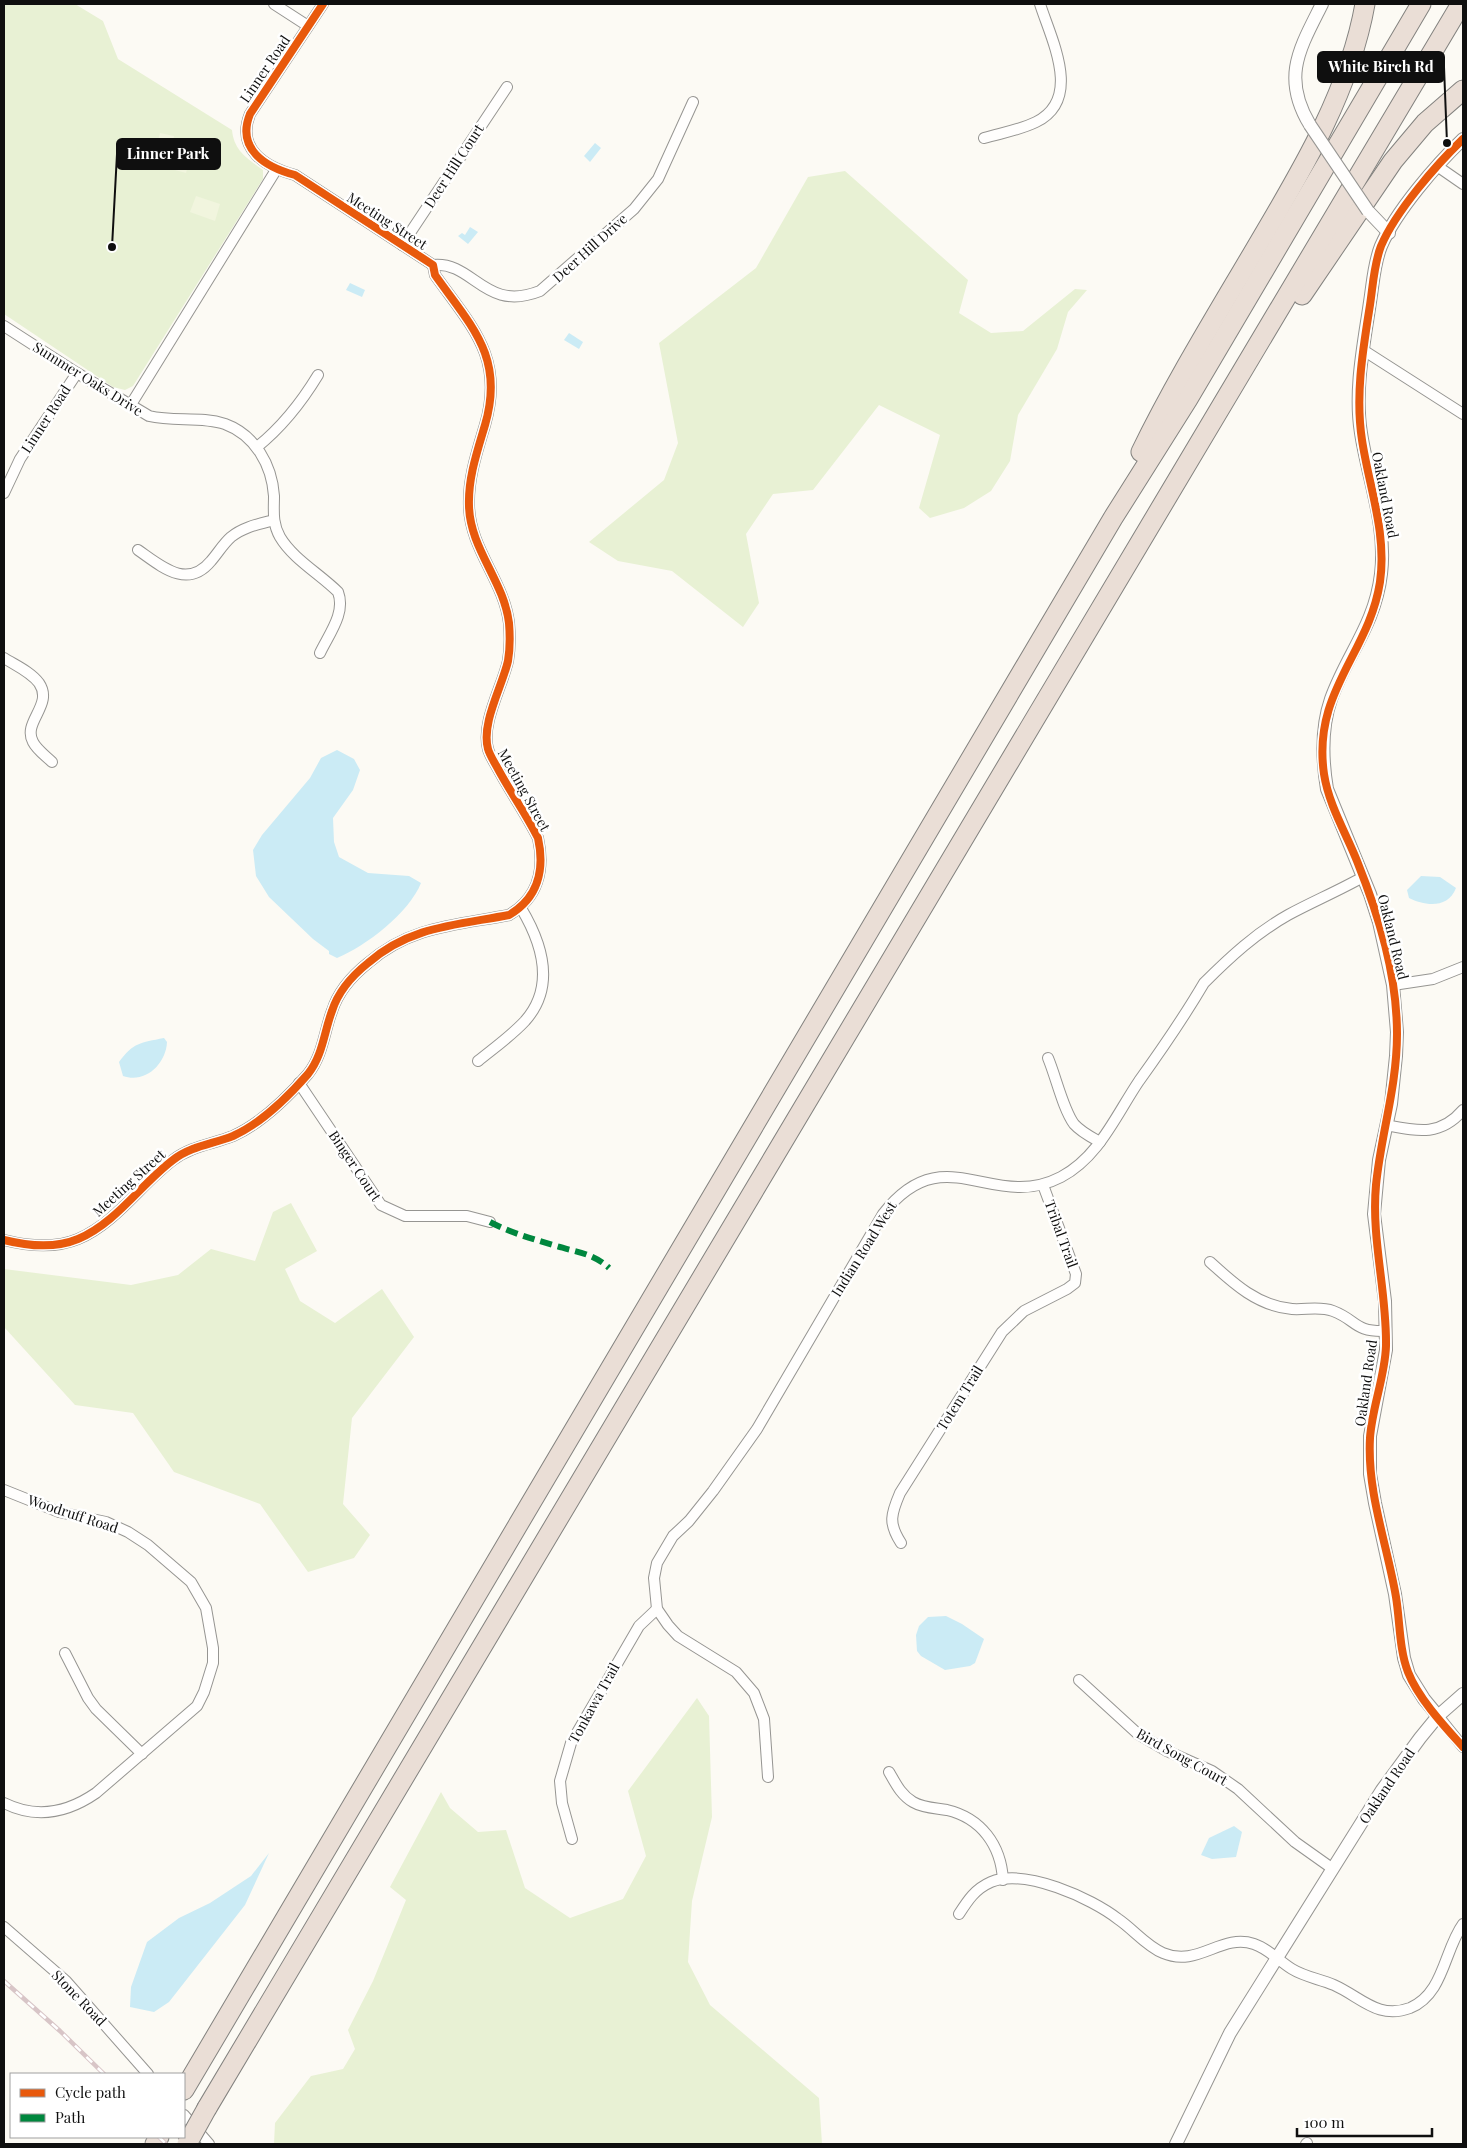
<svg xmlns="http://www.w3.org/2000/svg" width="1467" height="2148" font-family="'Playfair Display',serif">
<rect width="100%" height="100%" fill="#fcfaf4"/>
<!-- green -->
<g fill="#e8f1d4">
<path d="M 4,4 L 75,4 L 103,21 L 118,59 L 232,130 C 234,151 247,158 263,170 L 263,179 L 133,386 L 125,390 L 113,387 L 4,314 Z"/>
<polygon points="845,171 968,280 959,313 991,333 1023,331 1075,289 1087,290 1068,312 1057,349 1018,415 1010,461 991,491 964,508 930,518 919,508 940,435 879,405 813,490 773,494 746,534 759,603 743,627 672,571 618,561 589,542 664,480 678,443 659,343 756,268 808,177"/>
<polygon points="291,1203 317,1251 285,1269 300,1301 335,1323 382,1289 414,1337 352,1418 343,1504 370,1535 354,1558 308,1572 260,1504 174,1472 133,1413 75,1405 4,1327 4,1269 131,1285 178,1275 211,1249 255,1261 273,1212"/>
<polygon points="697,1698 709,1716 712,1817 692,1901 688,1962 710,2005 819,2098 822,2144 274,2144 275,2123 311,2076 343,2069 355,2049 348,2030 373,1981 406,1900 390,1887 441,1792 450,1808 478,1832 506,1830 525,1888 570,1918 623,1899 646,1856 628,1791"/>
</g>
<!-- pitch -->
<g fill="#f1f5de">
<polygon points="160,133 174,136 166,168 152,164"/>
<polygon points="179,138 194,141 186,173 171,169"/>
<polygon points="196,196 220,204 215,221 190,212"/>
</g>
<!-- water -->
<g fill="#cbebf5">
<polygon points="595,143 601,148 590,162 584,156"/>
<polygon points="470,227 478,232 468,244 458,236 462,233 465,235"/>
<polygon points="350,283 365,290 362,297 346,290"/>
<polygon points="569,333 583,342 579,349 564,340"/>
<path d="M 337,750 L 354,759 L 360,770 L 353,790 L 333,818 L 334,842 L 339,857 L 368,873 L 409,876 L 421,883 C 409,913 366,946 337,958 L 329,954 L 329,951 L 313,939 L 269,897 L 256,876 L 253,850 L 262,835 L 310,778 L 321,758 Z"/>
<path d="M 1421,876 L 1440,877 L 1456,888 C 1448,909 1425,906 1409,898 L 1407,890 Z"/>
<path d="M 164,1038 L 167,1042 C 166,1064 145,1084 123,1076 L 119,1062 C 134,1042 140,1043 164,1038 Z"/>
<polygon points="946,1616 962,1624 984,1639 975,1663 970,1666 945,1670 921,1656 917,1651 916,1635 919,1626 928,1617"/>
<polygon points="1234,1826 1242,1832 1236,1857 1212,1859 1201,1855 1209,1838"/>
<polygon points="269,1853 245,1905 169,2002 154,2012 130,2007 131,1987 147,1942 179,1918 210,1903 251,1876"/>
</g>
<g fill="none" stroke-linecap="round" stroke-linejoin="round">
<defs>
<g id="minor">
<polyline points="274,4 308,26"/>
<path d="M 984,138 C 1001,133 1020,130 1036,122 C 1083,99 1051,39 1040,4"/>
<polyline points="1437,166 1463,184"/>
<polyline points="402,245 507,87"/>
<path d="M 433,265 C 474,261 484,313 540,291 L 634,209 L 658,179 L 693,102"/>
<path d="M 4,326 L 77,373 L 149,416 C 174,422 201,416 225,424 C 255,435 272,465 274,496 C 274,510 272,523 280,537 C 293,559 320,574 338,592 C 346,613 329,634 320,653"/>
<polyline points="1363,350 1463,414"/>
<polyline points="130,406 276,170"/>
<path d="M 257,447 C 282,427 301,403 318,375"/>
<polyline points="4,493 20,459 77,373"/>
<path d="M 138,550 C 161,566 187,590 211,561 C 218,553 223,544 231,537 C 243,527 259,524 274,520"/>
<path d="M 4,658 C 15,665 31,672 39,683 C 54,705 22,722 33,742 C 37,750 46,756 52,762"/>
<polyline points="1393,985 1433,979 1463,967"/>
<path d="M 1048,1058 C 1056,1077 1063,1109 1074,1124 C 1081,1132 1091,1137 1100,1142"/>
<path d="M 478,1061 C 494,1048 511,1036 525,1021 C 556,986 542,943 521,908"/>
<polyline points="299,1083 381,1205 405,1216 467,1216 490,1222"/>
<path d="M 1386,1125 C 1417,1131 1440,1137 1463,1110"/>
<path d="M 4,1240 C 28,1246 54,1249 78,1239 C 116,1223 141,1184 173,1160 C 191,1146 213,1144 233,1136 C 262,1123 287,1098 308,1074 C 323,1055 324,1032 332,1011 C 338,992 353,975 368,963 C 410,926 457,925 509,915 C 538,898 545,870 538,838 C 526,814 511,793 498,769 C 495,763 490,756 488,749 C 481,723 502,687 508,661 C 510,649 510,635 509,623 C 504,581 470,549 469,506 C 468,478 477,452 485,425 C 505,357 471,326 435,275 L 433,265 L 295,175 C 265,167 236,149 250,114 L 323,4"/>
<path d="M 1210,1262 C 1234,1284 1258,1306 1292,1309 C 1306,1310 1320,1306 1333,1311 C 1357,1320 1354,1332 1385,1331"/>
<path d="M 4,1490 L 59,1512 L 106,1522 L 128,1532 L 148,1545 L 191,1582 L 206,1608 L 213,1648 L 213,1663 L 204,1692 L 197,1706 L 96,1793 C 67,1813 36,1819 4,1803"/>
<path d="M 901,1543 C 888,1523 891,1514 900,1493 L 1002,1332 L 1024,1311 L 1067,1289 L 1075,1283 L 1076,1274 L 1043,1185"/>
<polyline points="65,1653 88,1698 96,1709 142,1754"/>
<polyline points="1079,1680 1138,1734 1167,1751 1212,1771 1238,1789 1295,1842 1333,1869"/>
<polyline points="1438,1716 1463,1747"/>
<path d="M 889,1772 C 896,1784 901,1795 913,1802 C 923,1808 935,1808 947,1810 C 981,1818 1001,1845 1003,1880"/>
<path d="M 768,1777 L 764,1719 L 754,1693 L 736,1672 L 678,1636 L 668,1625 L 657,1609 L 654,1578 L 657,1563 L 673,1536 L 689,1521 L 713,1491 L 757,1429 L 883,1214 C 944,1135 992,1213 1061,1177 C 1099,1157 1116,1115 1139,1081 C 1162,1049 1184,1017 1204,983 C 1230,957 1256,933 1288,915 C 1312,902 1338,891 1363,877"/>
<polyline points="572,1839 562,1803 560,1781 571,1743 639,1626 657,1609"/>
<path d="M 959,1914 C 968,1900 975,1889 991,1882 C 1025,1868 1091,1898 1118,1919 C 1133,1929 1146,1946 1163,1953 C 1198,1968 1221,1933 1254,1944 C 1269,1949 1279,1961 1292,1969 C 1305,1977 1320,1979 1334,1985 C 1361,1997 1378,2020 1410,2008 C 1444,1994 1444,1950 1463,1924"/>
<polyline points="4,1927 66,1981 148,2074"/>
<polyline points="184,2115 209,2144"/>
<polyline points="1306,2144 1307,2143"/>
</g>
<g id="tertiary">
<path d="M 1310,125 C 1281,77 1300,48 1322,4"/>
<polyline points="1368,211 1389,233"/>
<path d="M 1438,1716 L 1424,1699 L 1409,1675 L 1404,1658 L 1395,1594 L 1375,1503 L 1370,1474 L 1370,1436 L 1386,1350 L 1385,1301 L 1374,1214 L 1379,1160 L 1391,1104 L 1396,1056 L 1397,1032 L 1393,985 L 1379,922 L 1370,894 L 1327,789 C 1322,759 1321,728 1331,699 C 1347,654 1375,625 1381,574 C 1387,526 1368,479 1361,433 C 1354,390 1364,344 1370,302 C 1373,283 1374,263 1381,246 C 1396,211 1436,165 1463,139"/>
<polyline points="1176,2144 1230,2033 1382,1790 1420,1738 1438,1716 1463,1694"/>
</g>
<g id="motorway">
<polyline points="1302,295 1393,161 1425,123 1463,90"/>
<path d="M 1141,452 C 1176,380 1219,311 1260,241 C 1304,167 1350,89 1365,4"/>
<polyline points="184,2090 1113,518 1188,399 1421,4"/>
<polyline points="207,2108 1461,4"/>
<polyline points="155,2144 159,2137"/>
</g>
</defs>
<!-- minor casing -->
<use href="#minor" stroke="#969592" stroke-width="12"/>
<!-- tertiary casing -->
<use href="#tertiary" stroke="#969592" stroke-width="14"/>
<!-- motorway casing -->
<use href="#motorway" stroke="#83827f" stroke-width="21"/>
<!-- minor -->
<use href="#minor" stroke="#fffefd" stroke-width="10"/>
<!-- tertiary -->
<use href="#tertiary" stroke="#fffefd" stroke-width="12"/>
<!-- motorway -->
<use href="#motorway" stroke="#eaded6" stroke-width="19"/>
<defs>
<g id="rail">
<polyline points="4,1981 60,2031 104,2074"/>
<polyline points="159,2137 166,2144"/>
</g>
</defs>
<!-- rail casing -->
<use href="#rail" stroke="#d8c5c7" stroke-width="4.5"/>
<!-- rail -->
<use href="#rail" stroke="#fff" stroke-width="2.5" stroke-dasharray="8" stroke-linecap="butt"/>
<defs>
<polyline id="tertiary-bridge" points="1310,125 1368,211"/>
<polyline id="motorway-bridge" points="187,2144 207,2108"/>
</defs>
<!-- tertiary-bridge casing -->
<use href="#tertiary-bridge" stroke="#969592" stroke-width="14" stroke-linecap="butt"/>
<!-- motorway-bridge casing -->
<use href="#motorway-bridge" stroke="#83827f" stroke-width="21" stroke-linecap="butt"/>
<!-- tertiary-bridge -->
<use href="#tertiary-bridge" stroke="#fffefd" stroke-width="12"/>
<!-- motorway-bridge -->
<use href="#motorway-bridge" stroke="#eaded6" stroke-width="19"/>
<!-- quiet -->
<path stroke="#00873e" stroke-width="6" stroke-dasharray="12 6" stroke-linecap="butt" d="M 490,1222 C 511,1233 533,1239 556,1246 C 576,1252 593,1253 609,1268"/>
<defs>
<g id="cycleway">
<path d="M 1463,139 C 1436,165 1396,211 1381,246 C 1374,264 1373,285 1370,305 C 1363,349 1355,395 1362,440 C 1369,487 1387,533 1380,582 C 1369,654 1312,691 1324,774 C 1329,806 1346,833 1357,861 C 1379,916 1397,974 1397,1034 C 1397,1087 1381,1134 1376,1185 C 1371,1239 1387,1292 1386,1346 C 1385,1377 1372,1407 1370,1438 C 1367,1493 1387,1544 1396,1597 C 1400,1621 1399,1649 1408,1672 C 1418,1698 1445,1727 1463,1747"/>
<path d="M 4,1240 C 28,1246 54,1249 78,1239 C 116,1223 141,1184 173,1160 C 191,1146 213,1144 233,1136 C 262,1123 287,1098 308,1074 C 323,1055 324,1032 332,1011 C 338,992 353,975 368,963 C 410,926 457,925 509,915 C 538,898 545,870 538,838 C 526,814 511,793 498,769 C 495,763 490,756 488,749 C 481,723 502,687 508,661 C 510,649 510,635 509,623 C 504,581 470,549 469,506 C 468,478 477,452 485,425 C 505,357 471,326 435,275 L 433,265 L 295,175 C 265,167 236,149 250,114 L 323,4"/>
</g>
</defs>
<!-- cycleway casing -->
<use href="#cycleway" stroke="#fff" stroke-width="11"/>
<!-- cycleway -->
<use href="#cycleway" stroke="#e8590c" stroke-width="8"/>
</g>
<g text-anchor="middle" stroke-width="5" stroke-linejoin="round" paint-order="stroke">
<!-- street labels -->
<g font-size="14" fill="#0f0f0f" stroke="#fff">
<text transform="translate(265 69) rotate(-56)" y="5">Linner Road</text>
<text transform="translate(454 166) rotate(-57)" y="5">Deer Hill Court</text>
<text transform="translate(387 221) rotate(33)" y="5">Meeting Street</text>
<text transform="translate(590 248) rotate(-42)" y="5">Deer Hill Drive</text>
<text transform="translate(88 379) rotate(32)" y="5">Summer Oaks Drive</text>
<text transform="translate(46 419) rotate(-57)" y="5">Linner Road</text>
<text transform="translate(1385 495) rotate(79)" y="5">Oakland Road</text>
<text transform="translate(524 790) rotate(61)" y="5">Meeting Street</text>
<text transform="translate(1393 937) rotate(76)" y="5">Oakland Road</text>
<text transform="translate(355 1166) rotate(56)" y="5">Binger Court</text>
<text transform="translate(129 1183) rotate(-42)" y="5">Meeting Street</text>
<text transform="translate(1061 1234) rotate(70)" y="5">Tribal Trail</text>
<text transform="translate(864 1249) rotate(-58)" y="5">Indian Road West</text>
<text transform="translate(1366 1383) rotate(-82)" y="5">Oakland Road</text>
<text transform="translate(960 1398) rotate(-58)" y="5">Totem Trail</text>
<text transform="translate(73 1514) rotate(18)" y="5">Woodruff Road</text>
<text transform="translate(594 1703) rotate(-61)" y="5">Tonkawa Trail</text>
<text transform="translate(1182 1757) rotate(29)" y="5">Bird Song Court</text>
<text transform="translate(1387 1786) rotate(-56)" y="5">Oakland Road</text>
<text transform="translate(79 1998) rotate(46)" y="5">Stone Road</text>
</g>
</g>
<!-- callouts -->
<path fill="none" stroke="#0f0f0f" stroke-width="2" d="M1447 143L1444 67M112 247L117 154"/>
<g fill="#0f0f0f" stroke="#fff" stroke-width="2">
<circle cx="1447" cy="143" r="5"/>
<circle cx="112" cy="247" r="5"/>
</g>
<g fill="#0f0f0f" stroke="#0f0f0f" stroke-width="2">
<rect x="1318" y="52" width="126" height="30" rx="5"/>
<rect x="117" y="139" width="103" height="30" rx="5"/>
</g>
<g font-size="15" text-anchor="middle" font-weight="bold" fill="#fff">
<text x="1381" y="72">White Birch Rd</text>
<text x="168" y="159">Linner Park</text>
</g>
<!-- border -->
<rect width="1467" height="2148" fill="none" stroke="#0f0f0f" stroke-width="10"/>
<!-- legend -->
<rect x="10" y="2073" width="175" height="65" fill="#ffffff" stroke="#9f9f9f"/>
<rect x="20" y="2089" width="25" height="8" fill="#e8590c" stroke="#9f9f9f"/>
<text x="55" y="2098" font-size="15" fill="#0f0f0f">Cycle path</text>
<rect x="20" y="2114" width="25" height="8" fill="#00873e" stroke="#9f9f9f"/>
<text x="55" y="2123" font-size="15" fill="#0f0f0f">Path</text>
<!-- scale -->
<path d="M1297 2128v8h135v-8" fill="none" stroke="#0f0f0f" stroke-width="2.5"/>
<text x="1304" y="2128" font-size="15" fill="#0f0f0f" stroke="#ffffff" stroke-width="4" paint-order="stroke">100 m</text>
</svg>
